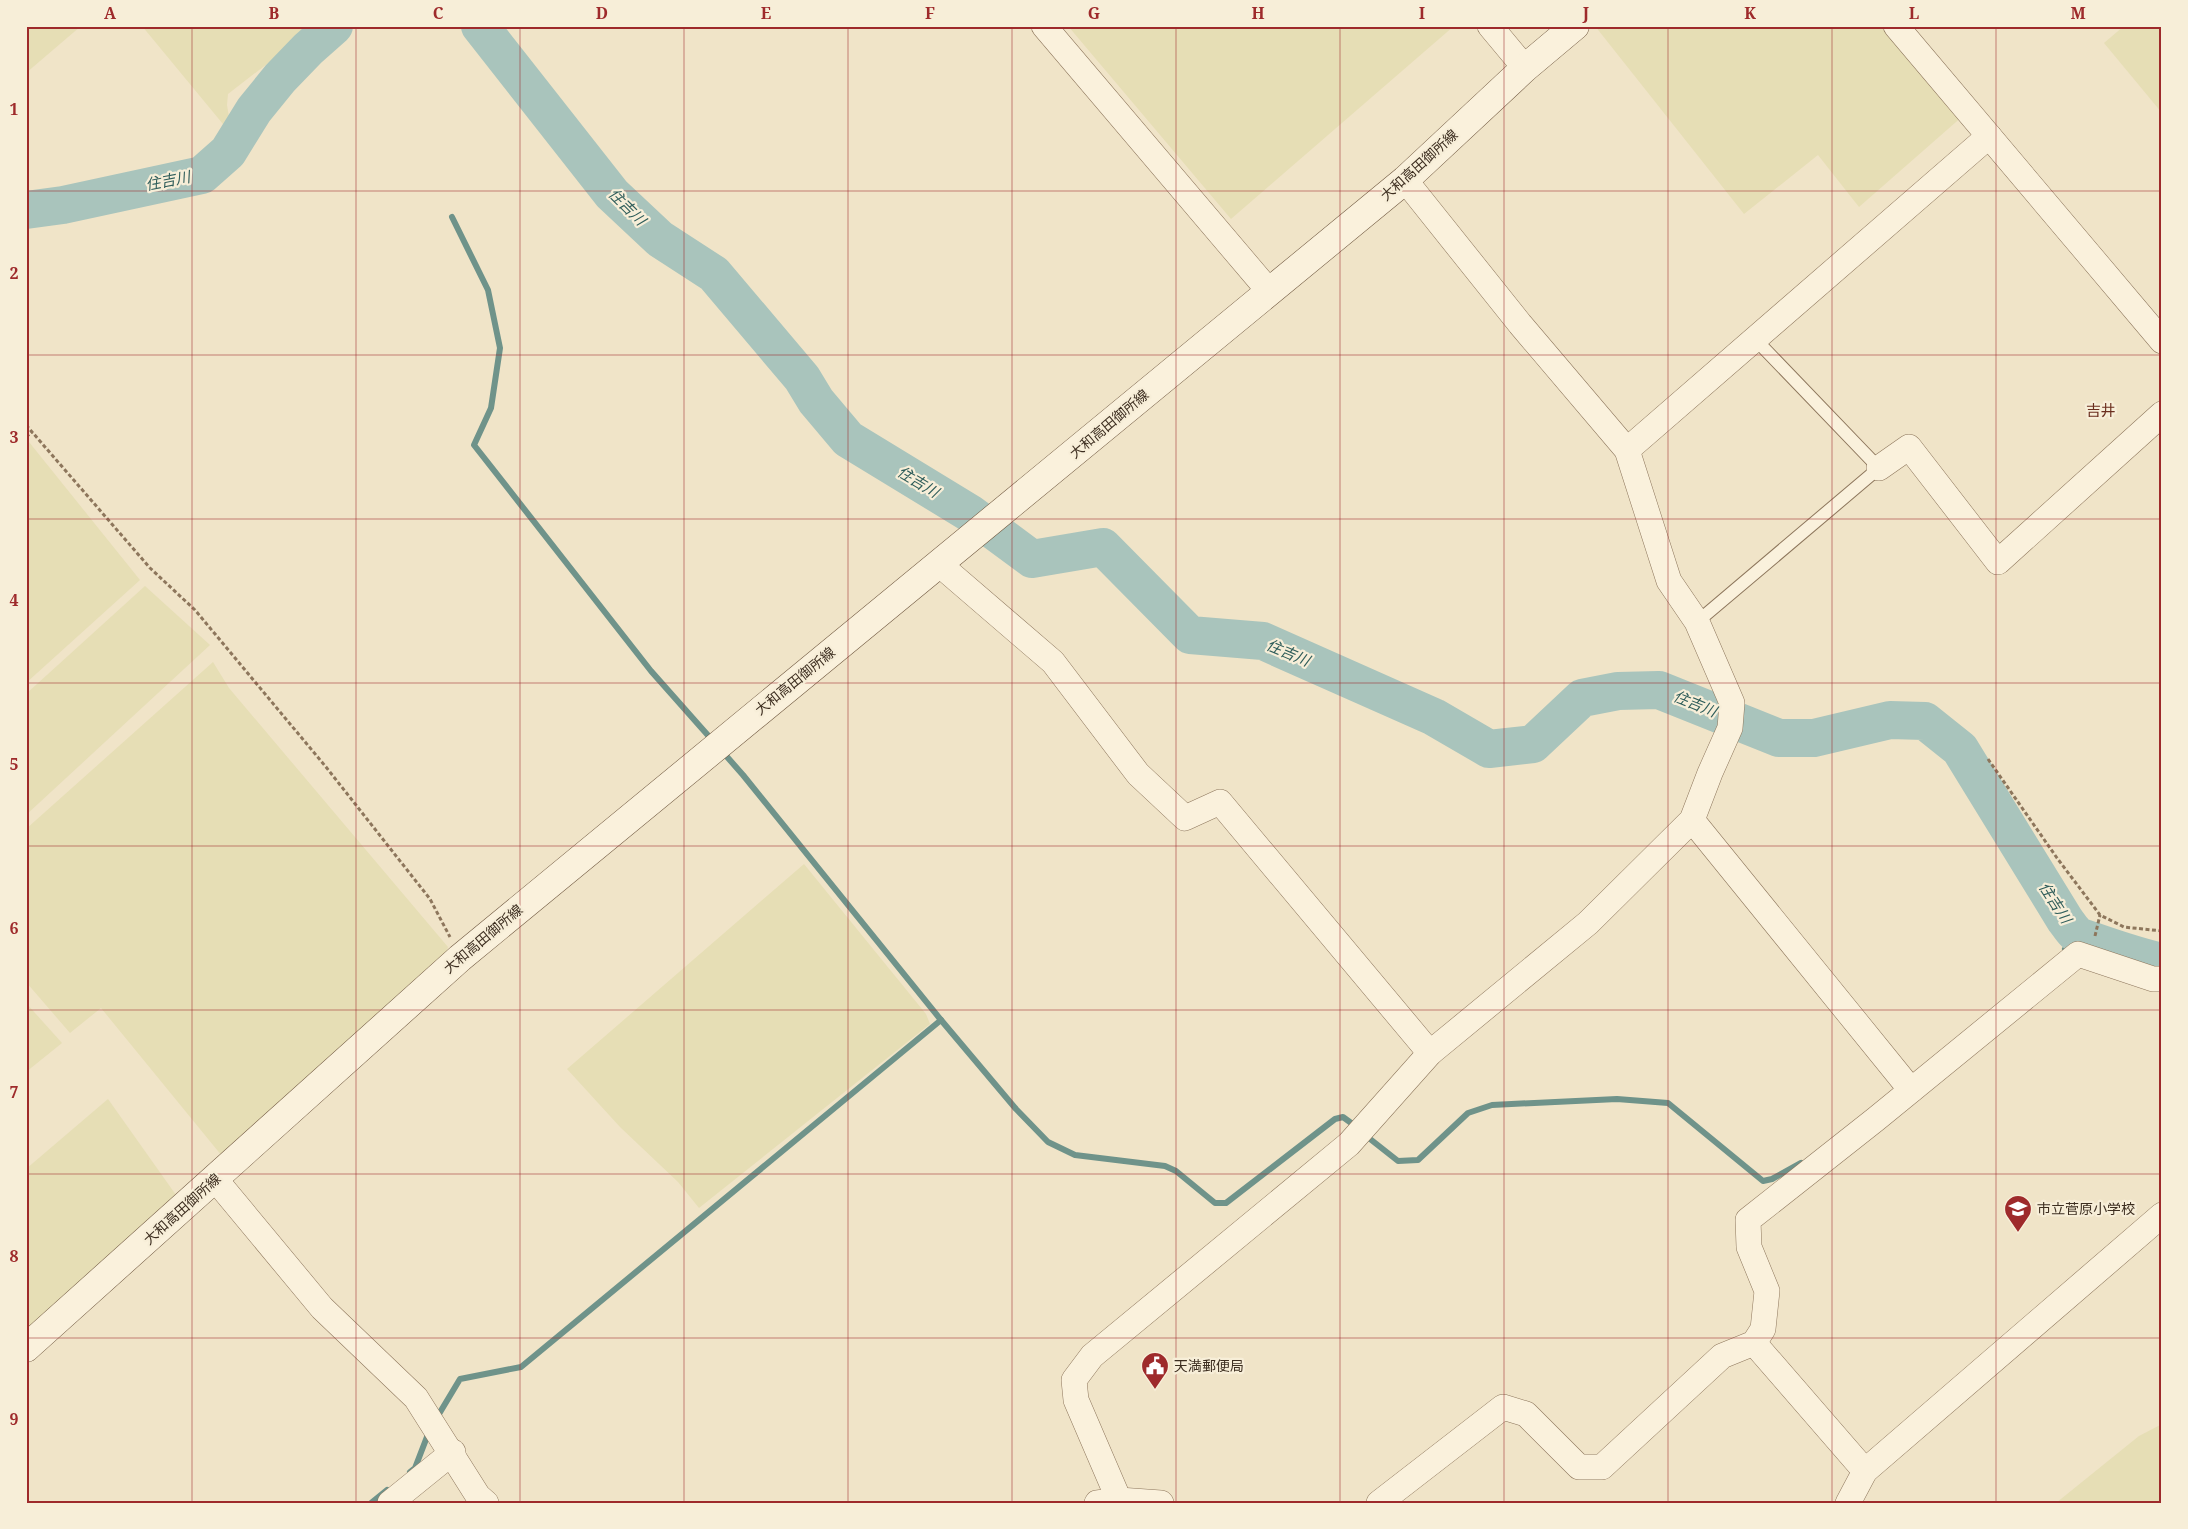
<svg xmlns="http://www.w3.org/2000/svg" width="2188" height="1529" font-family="'Noto Serif','Noto Sans JP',serif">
<rect width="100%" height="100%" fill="#f0e4c8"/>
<!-- farmland -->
<g fill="#e6deb5">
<polygon points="26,26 81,26 26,73"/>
<polygon points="142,26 316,26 228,94 227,105 232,135"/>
<polygon points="1068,26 1454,26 1231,219"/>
<polygon points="1595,26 1895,26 1964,115 1859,207 1818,155 1744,214"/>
<polygon points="2124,26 2162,26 2162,113 2104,43"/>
<polygon points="29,442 140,580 26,683 26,445"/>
<polygon points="145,586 210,645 26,815 26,694"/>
<polygon points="213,662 229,688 448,947 446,953 222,1156 101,1008 70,1033 26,982 26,829"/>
<polygon points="804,864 926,1014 930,1024 699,1208 678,1182 620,1127 567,1069"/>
<polygon points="26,1003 62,1043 26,1072"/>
<polygon points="108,1099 176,1195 26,1335 26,1169"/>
<polygon points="2162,1424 2162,1503 2056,1503 2139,1436"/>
</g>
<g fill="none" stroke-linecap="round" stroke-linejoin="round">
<!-- stream -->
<g stroke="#6f938a" stroke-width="6">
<polyline points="452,217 488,290 500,348 491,408 474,445 651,671 713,741"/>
<polyline points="721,750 743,775 941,1020 1016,1109 1048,1142 1075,1155 1165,1166 1176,1171 1215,1203 1226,1203 1335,1119 1343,1117 1358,1128"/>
<polyline points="2065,949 2079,937"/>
<polyline points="1365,1135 1398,1161 1418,1160 1468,1113 1492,1105 1617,1099 1668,1103 1763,1181 1772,1179 1801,1163"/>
<polyline points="436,1419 460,1379 521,1367 941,1020"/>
<polyline points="410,1472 415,1468 430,1429"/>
<polyline points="371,1503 387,1490"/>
</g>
<!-- river -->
<g stroke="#a9c4bc" stroke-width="38">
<path d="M 480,26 L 612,194 L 660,239 L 714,274 L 802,378 L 816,401 L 848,439 L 971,514 L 1032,559 L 1103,547 L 1190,635 L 1263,641 L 1434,717 L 1489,749 L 1533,744 L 1582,698 L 1618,691 L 1659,690 L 1779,738 L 1814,738 L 1890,720 L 1925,721 L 1960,749 L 2065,920 C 2069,925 2075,935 2081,937 C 2107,946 2134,956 2162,962"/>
<polyline points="26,210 63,205 202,175 228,152 254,110 280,78 308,49 334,26"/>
</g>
<defs>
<polyline id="lane" points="1697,622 1879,468 1755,339"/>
<g id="street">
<polyline points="1044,26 1269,291"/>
<polyline points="1490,26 1525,68"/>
<polyline points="1896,26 2162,341"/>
<polyline points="1627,450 1989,136"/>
<polyline points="1879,468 1909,447 1998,562 2162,414"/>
<polyline points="939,564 1053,662 1138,774 1185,818 1220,802 1430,1053"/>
<polyline points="1692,820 1911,1090"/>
<polyline points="215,1179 322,1308 416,1398 478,1496 486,1503"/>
<polyline points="1754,1343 1865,1471"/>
<polyline points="1119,1500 1076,1400 1074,1380 1092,1356 1349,1144 1430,1053 1588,923 1692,820 1710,773 1730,728 1732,703 1697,622 1669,581 1627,450 1520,324 1405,180"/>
<polyline points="390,1503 453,1452"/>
<polyline points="1097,1503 1119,1500 1161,1503"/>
<polyline points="1379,1503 1503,1407 1526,1414 1579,1467 1602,1467 1722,1356 1754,1343 1763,1329 1767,1291 1749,1247 1748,1220 1876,1119 2078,954 2153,979 2162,979"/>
<polyline points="1848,1503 1865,1471 2162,1215"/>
</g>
<polyline id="secondary" points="26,1348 460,958 1405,180 1525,68 1575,26"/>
</defs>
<!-- lane casing -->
<use href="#lane" stroke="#8d765c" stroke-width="14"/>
<!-- street casing -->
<use href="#street" stroke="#8d765c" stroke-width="26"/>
<!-- secondary casing -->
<use href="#secondary" stroke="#6f573f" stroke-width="29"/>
<!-- path -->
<g stroke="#8d765c" stroke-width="3" stroke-dasharray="4 2.5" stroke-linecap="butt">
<polyline points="26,425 150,568 195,610 326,767 430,899 450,937"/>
<polyline points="26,437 32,432"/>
<polyline points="1988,759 2057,858 2100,915 2124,927 2162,931"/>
<polyline points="2095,936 2100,915"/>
</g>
<!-- lane -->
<use href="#lane" stroke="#faf1dc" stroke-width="12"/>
<!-- street -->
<use href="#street" stroke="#faf1dc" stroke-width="25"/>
<!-- secondary -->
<use href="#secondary" stroke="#faf1dc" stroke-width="28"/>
</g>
<!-- grid -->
<path fill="none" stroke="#9e2a2b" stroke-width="1" stroke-opacity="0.55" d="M 192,26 L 192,1503M 356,26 L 356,1503M 520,26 L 520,1503M 684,26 L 684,1503M 848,26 L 848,1503M 1012,26 L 1012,1503M 1176,26 L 1176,1503M 1340,26 L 1340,1503M 1504,26 L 1504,1503M 1668,26 L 1668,1503M 1832,26 L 1832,1503M 1996,26 L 1996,1503M 26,191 L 2162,191M 26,355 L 2162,355M 26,519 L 2162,519M 26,683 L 2162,683M 26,846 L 2162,846M 26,1010 L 2162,1010M 26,1174 L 2162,1174M 26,1338 L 2162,1338"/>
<!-- icons -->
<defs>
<symbol id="school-pin" viewBox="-11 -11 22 30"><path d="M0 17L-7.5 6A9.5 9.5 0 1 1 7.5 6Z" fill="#9e2a2b" stroke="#f7eed8"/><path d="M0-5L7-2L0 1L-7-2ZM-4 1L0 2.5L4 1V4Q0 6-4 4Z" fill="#fff"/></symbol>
<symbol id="civic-pin" viewBox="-11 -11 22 30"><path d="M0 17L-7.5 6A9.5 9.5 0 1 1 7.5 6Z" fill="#9e2a2b" stroke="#f7eed8"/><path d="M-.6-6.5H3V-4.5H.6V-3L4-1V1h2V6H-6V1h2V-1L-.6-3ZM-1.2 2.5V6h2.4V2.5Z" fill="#fff"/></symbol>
</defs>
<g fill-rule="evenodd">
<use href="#school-pin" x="2002" y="1193" width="32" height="43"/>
<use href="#civic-pin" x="1139" y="1350" width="32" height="43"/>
</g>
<g text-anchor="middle" stroke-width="4.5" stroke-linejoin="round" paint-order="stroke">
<!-- street labels -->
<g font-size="14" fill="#3d2e20" stroke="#f7eed8">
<text transform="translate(1419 165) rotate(-42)" y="5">大和高田御所線</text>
<text transform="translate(1109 424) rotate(-40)" y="5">大和高田御所線</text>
<text transform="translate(795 681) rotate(-39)" y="5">大和高田御所線</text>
<text transform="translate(483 939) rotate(-40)" y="5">大和高田御所線</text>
<text transform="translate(182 1209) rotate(-42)" y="5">大和高田御所線</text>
</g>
<!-- poi labels -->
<g font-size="14" fill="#3d2e20" stroke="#f7eed8" text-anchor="start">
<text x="2037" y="1214">市立菅原小学校</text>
<text x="1174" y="1371">天満郵便局</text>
</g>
<!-- water labels -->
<g font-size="15" font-style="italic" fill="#2f5d5a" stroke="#f7eed8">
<text transform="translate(168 181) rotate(-11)" y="5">住吉川</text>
<text transform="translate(627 207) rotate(45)" y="5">住吉川</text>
<text transform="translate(918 482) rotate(31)" y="5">住吉川</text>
<text transform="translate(1288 653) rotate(23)" y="5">住吉川</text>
<text transform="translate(1695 704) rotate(22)" y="5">住吉川</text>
<text transform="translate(2055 903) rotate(57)" y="5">住吉川</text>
</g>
<!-- neighbourhood labels -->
<g font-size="15" fill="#6b2e1e" stroke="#f7eed8">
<text x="2101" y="416">吉井</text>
</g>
</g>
<!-- border -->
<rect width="2188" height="1529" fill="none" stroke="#f7eed8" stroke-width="55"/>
<rect x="28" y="28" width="2132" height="1474" fill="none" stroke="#9e2a2b" stroke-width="2"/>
<g font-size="16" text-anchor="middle" font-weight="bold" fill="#9e2a2b">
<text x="110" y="19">A</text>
<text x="274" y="19">B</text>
<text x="438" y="19">C</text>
<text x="602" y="19">D</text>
<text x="766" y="19">E</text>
<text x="930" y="19">F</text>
<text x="1094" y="19">G</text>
<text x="1258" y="19">H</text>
<text x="1422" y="19">I</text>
<text x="1586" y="19">J</text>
<text x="1750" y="19">K</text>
<text x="1914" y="19">L</text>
<text x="2078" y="19">M</text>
<text x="14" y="115">1</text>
<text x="14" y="279">2</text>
<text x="14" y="443">3</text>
<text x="14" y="606">4</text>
<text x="14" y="770">5</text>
<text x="14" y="934">6</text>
<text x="14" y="1098">7</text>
<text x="14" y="1262">8</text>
<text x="14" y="1425">9</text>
</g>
</svg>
